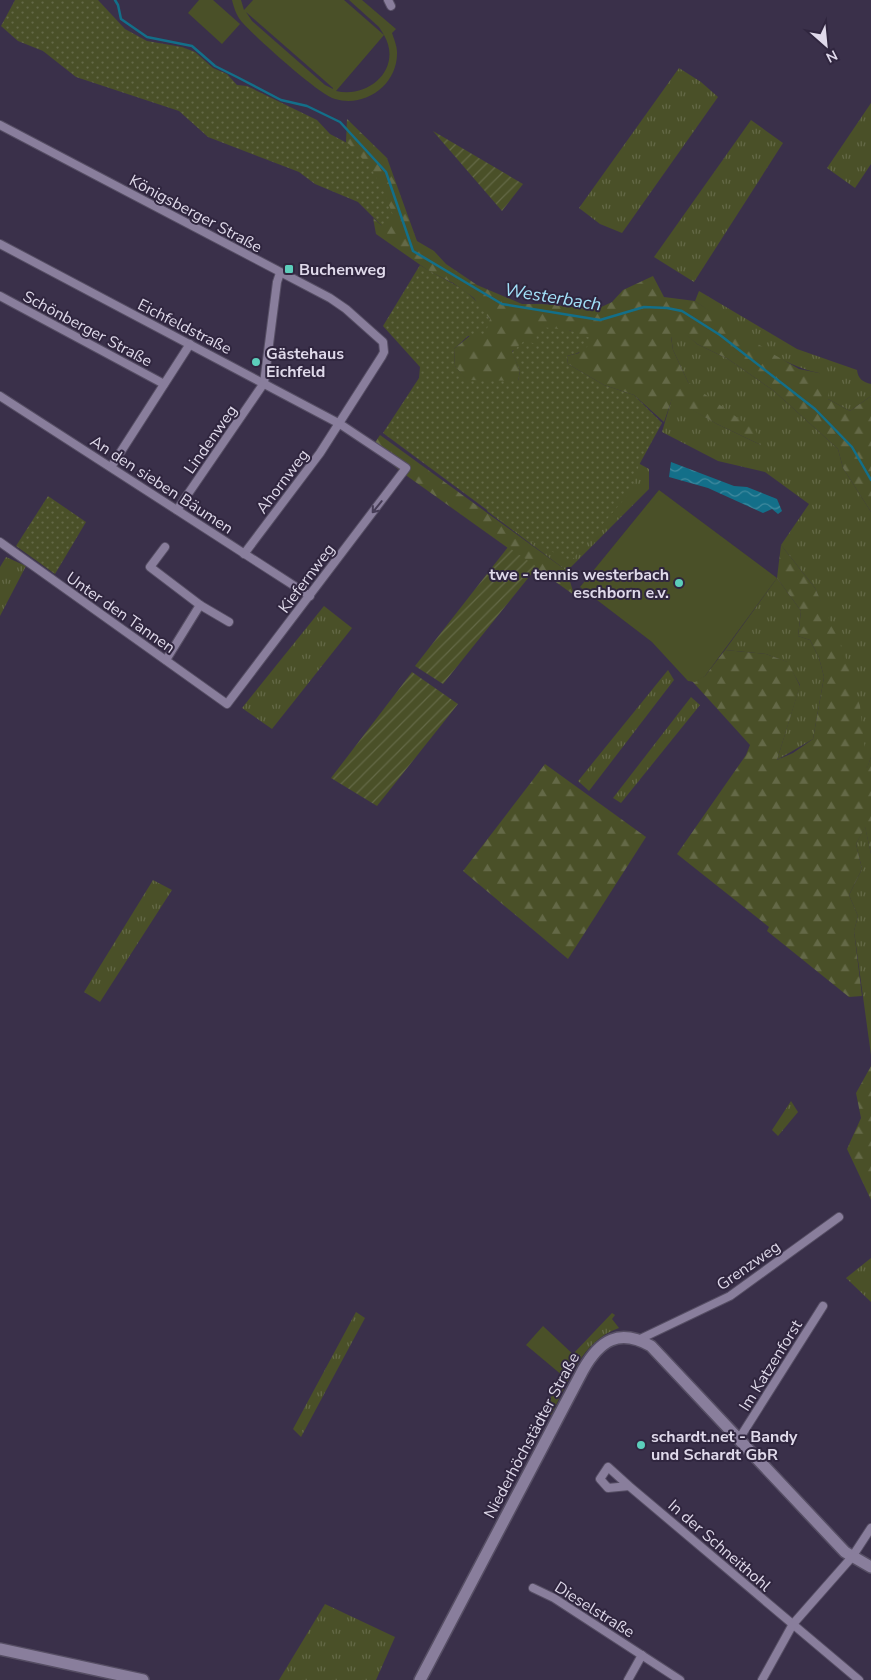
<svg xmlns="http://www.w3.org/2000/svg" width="871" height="1680" font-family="'Nunito Sans',sans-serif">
<defs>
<pattern id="grass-tufts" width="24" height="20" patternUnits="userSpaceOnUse" patternTransform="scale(1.25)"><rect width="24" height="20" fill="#4a5028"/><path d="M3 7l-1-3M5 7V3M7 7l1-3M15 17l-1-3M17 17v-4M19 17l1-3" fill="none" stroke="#646947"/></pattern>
<pattern id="forest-firs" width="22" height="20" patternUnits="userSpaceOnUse" patternTransform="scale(1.25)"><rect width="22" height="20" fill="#4a5028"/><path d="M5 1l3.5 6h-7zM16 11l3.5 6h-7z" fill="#646947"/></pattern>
<pattern id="park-dots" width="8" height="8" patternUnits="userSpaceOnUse" patternTransform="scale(1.25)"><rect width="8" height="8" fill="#4a5028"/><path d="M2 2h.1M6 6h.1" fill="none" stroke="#646947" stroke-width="1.8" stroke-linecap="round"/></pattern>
<pattern id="garden-furrows" width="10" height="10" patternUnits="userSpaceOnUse" patternTransform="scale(1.25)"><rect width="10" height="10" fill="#4a5028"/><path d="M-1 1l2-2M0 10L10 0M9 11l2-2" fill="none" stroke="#646947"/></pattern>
<pattern id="water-waves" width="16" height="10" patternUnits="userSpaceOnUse" patternTransform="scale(1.25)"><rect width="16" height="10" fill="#136f89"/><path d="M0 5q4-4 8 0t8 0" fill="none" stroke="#408a9f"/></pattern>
</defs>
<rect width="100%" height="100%" fill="#3a304a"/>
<!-- grass -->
<g fill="url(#grass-tufts)">
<polygon points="679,68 701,82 718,97 622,233 600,224 579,208"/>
<polygon points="871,103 871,164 855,188 827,168"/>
<polygon points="751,120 783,143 694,282 654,257"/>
<path d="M 699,291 L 797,349 L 857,370 C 858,379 863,382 871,384 L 871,396 L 850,411 L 828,399 L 819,373 C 773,363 733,328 695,301 Z"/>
<polygon points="682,330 697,344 728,359 774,391 838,449 843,468 871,512 871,757 867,769 827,617 815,588 781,545 809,504 765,472 718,461 662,432 672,398 717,424 761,445 688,382 673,350 671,336"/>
<polygon points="614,450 649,469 649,489 567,571 487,511 519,470"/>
<polygon points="6,557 26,566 0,616 0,567"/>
<polygon points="777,578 801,611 798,636 810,640 819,658 824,677 813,739 777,760 800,685 787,662 766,654 725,650"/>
<polygon points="324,606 352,628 272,729 242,708"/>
<polygon points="668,670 674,680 589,791 578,781"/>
<polygon points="691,697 700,705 621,803 613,798"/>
<polygon points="865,826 871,854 871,1055 854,931 858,916 849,895 862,869 856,844"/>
<polygon points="153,880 172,890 100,1002 84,992"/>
<polygon points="791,1101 798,1112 778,1136 772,1130"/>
<polygon points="871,1258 871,1302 846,1278"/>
<polygon points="356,1312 365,1318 301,1437 293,1429"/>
<path d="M 612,1313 L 615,1315 L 612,1319 L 619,1328 C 581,1341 569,1381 551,1415 L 541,1412 L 577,1358 L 573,1354 Z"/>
<polygon points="325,1604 395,1637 376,1680 279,1680"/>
</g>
<!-- forest -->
<g fill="url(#forest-firs)">
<polygon points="347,119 387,158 417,241 434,251 446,264 477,285 522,304 542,304 597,309 612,302 623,290 653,276 664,297 695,301 773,354 799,369 819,373 829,387 828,399 850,411 871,396 871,512 843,468 838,449 774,391 728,359 697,344 682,331 671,337 673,350 688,382 756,431 761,445 717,424 672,399 664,422 634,395 604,385 568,364 567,356 579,353 584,337 569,330 537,344 512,351 520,371 518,381 467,381 455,366 454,349 490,319 482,312 474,298 453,283 429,271 376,234 373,218 382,226 346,142"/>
<polygon points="380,435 567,571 574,595 400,471 372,447"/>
<polygon points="781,545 815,588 843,649 860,706 867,768 871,757 871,854 865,827 856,844 862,869 849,895 858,916 854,931 862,996 849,997 767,931 769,927 677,854 746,755 750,745 692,681 705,676 725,650 766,654 788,662 800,686 777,760 793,753 813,739 824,677 819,658 810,640 798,636 801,611 777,578"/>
<polygon points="545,764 646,837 568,959 463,871"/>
<polygon points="871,1066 871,1200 847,1149 861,1118 856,1093"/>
</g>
<!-- park -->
<g fill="url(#park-dots)">
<polygon points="15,0 98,0 125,29 147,41 182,47 195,52 213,68 227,74 237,85 247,86 317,120 330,134 349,144 371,168 383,190 393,215 382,226 358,202 315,184 299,172 208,137 179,111 76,77 43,51 18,41 1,26"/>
<path d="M 420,265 C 437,277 458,283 473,298 C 480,304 483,313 490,319 L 485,335 L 468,336 L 454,349 L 455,366 L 467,380 L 518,381 L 520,371 L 512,352 L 524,341 L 537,344 L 536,334 L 541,327 L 569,330 L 593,339 C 586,350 580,353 567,356 L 568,364 L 604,385 L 634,395 L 662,423 L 639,465 L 632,490 L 571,561 L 525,538 L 383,433 L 419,378 L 420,367 L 383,326 Z"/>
<polygon points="48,496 86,522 55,574 16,546"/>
</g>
<!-- garden -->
<g fill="url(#garden-furrows)">
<polygon points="433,131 523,184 502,211"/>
<polygon points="508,547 537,567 443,684 415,666"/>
<polygon points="412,672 458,704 377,806 331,778"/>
</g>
<!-- pitch -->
<g fill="#4a5028" fill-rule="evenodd">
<polygon points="199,0 213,0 240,24 222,44 188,13"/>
<path d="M 232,0 L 241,0 L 244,10 L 253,0 L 344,0 L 384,35 L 379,27 L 349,0 L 362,0 L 396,29 L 392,33 C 394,39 397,46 397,52 C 398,84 366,108 335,99 C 319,95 253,35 241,21 C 236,14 234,8 232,0 ZM 246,12 L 333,88 L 333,89 L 325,85 L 252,21 ZM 384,35 C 403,68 369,99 336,91 Z"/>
<polygon points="659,490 777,578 705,676 695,682 688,681 652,642 580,587"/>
<polygon points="543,1326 577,1358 563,1376 526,1345"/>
</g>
<!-- water -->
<polygon fill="url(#water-waves)" points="671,462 734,486 747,487 777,499 782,511 778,514 772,509 763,513 708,488 669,477"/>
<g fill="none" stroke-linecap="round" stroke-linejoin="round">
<!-- stream -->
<polyline stroke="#136f89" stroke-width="2.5" points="115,0 118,5 121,19 147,37 192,46 215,66 237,77 281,100 307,106 340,122 386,172 413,251 502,304 600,320 644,307 667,308 682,311 720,335 815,409 852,447 871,480"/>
<defs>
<g id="street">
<polyline points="388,0 391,6"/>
<polyline points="0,125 330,298 346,309 383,342 384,352 382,356 320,453 244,554"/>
<polyline points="0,244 340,424 406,468 227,704 0,542"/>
<polyline points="0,296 164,384"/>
<polyline points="0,396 310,596"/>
<polyline points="111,467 190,344"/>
<polyline points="177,510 264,383 277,282 280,273"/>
<polyline points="165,547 150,567 200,605 229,622"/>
<polyline points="166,660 200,605"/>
<polyline points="640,1339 730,1296 839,1217"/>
<polyline points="739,1439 823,1306"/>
<polyline points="629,1486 608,1467 600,1479 608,1488 629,1486 859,1680"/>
<polyline points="533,1588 554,1598 680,1680"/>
<polyline points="628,1680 642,1655"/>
<polyline points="762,1680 793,1624 852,1557 871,1528"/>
</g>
<g id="secondary">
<polyline points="0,1649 143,1680"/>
<path d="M 420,1680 L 583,1370 C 600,1340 619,1328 651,1346 L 845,1552 L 871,1567"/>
</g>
</defs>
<!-- street casing -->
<use href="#street" stroke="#564e64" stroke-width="10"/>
<!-- secondary casing -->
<use href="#secondary" stroke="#564e64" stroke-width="14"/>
<!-- street -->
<use href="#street" stroke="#897e9c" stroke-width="8"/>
<!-- secondary -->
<use href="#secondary" stroke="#897e9c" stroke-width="11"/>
</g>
<!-- one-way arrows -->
<defs><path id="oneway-shaft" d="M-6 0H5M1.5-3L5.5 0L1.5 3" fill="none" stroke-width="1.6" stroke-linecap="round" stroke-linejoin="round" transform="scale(1.25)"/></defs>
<use stroke="#463c56" href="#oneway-shaft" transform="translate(377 507) rotate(129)"/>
<!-- markers -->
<g fill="#5ccebb" stroke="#30263f" stroke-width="2">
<rect x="284" y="264" width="10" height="10" rx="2.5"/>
<circle cx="256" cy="362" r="5"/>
<circle cx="679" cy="583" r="5"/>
<circle cx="641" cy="1445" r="5"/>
</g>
<g text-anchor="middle" stroke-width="4" stroke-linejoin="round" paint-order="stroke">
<!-- street labels -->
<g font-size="16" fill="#dfd9ea" stroke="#30263f">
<text transform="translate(196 213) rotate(28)" y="6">Königsberger Straße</text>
<text transform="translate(185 326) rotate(27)" y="6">Eichfeldstraße</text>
<text transform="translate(88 328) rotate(28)" y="6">Schönberger Straße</text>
<text transform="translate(210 439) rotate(-55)" y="6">Lindenweg</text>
<text transform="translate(282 481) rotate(-53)" y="6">Ahornweg</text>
<text transform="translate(162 484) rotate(33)" y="6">An den sieben Bäumen</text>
<text transform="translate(306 578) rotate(-53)" y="6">Kiefernweg</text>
<text transform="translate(121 612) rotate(35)" y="6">Unter den Tannen</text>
<text transform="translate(748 1265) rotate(-35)" y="6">Grenzweg</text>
<text transform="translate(770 1365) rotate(-58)" y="6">Im Katzenforst</text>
<text transform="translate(531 1435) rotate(-62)" y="6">Niederhöchstädter Straße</text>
<text transform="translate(720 1545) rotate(41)" y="6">In der Schneithohl</text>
<text transform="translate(595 1609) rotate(32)" y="6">Dieselstraße</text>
</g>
<!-- poi labels -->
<g font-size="16" font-weight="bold" fill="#dfd9ea" stroke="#30263f" text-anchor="start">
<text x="299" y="275">Buchenweg</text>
<text x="266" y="359">Gästehaus<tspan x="266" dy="18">Eichfeld</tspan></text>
<text x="669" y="580" text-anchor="end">twe - tennis westerbach<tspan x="669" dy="18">eschborn e.v.</tspan></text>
<text x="651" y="1442">schardt.net - Bandy<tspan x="651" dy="18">und Schardt GbR</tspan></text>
</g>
<!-- water labels -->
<g font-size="18" font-style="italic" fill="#a2e1f9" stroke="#30263f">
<text transform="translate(553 297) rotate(9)" y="6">Westerbach</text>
</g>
</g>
<!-- north arrow -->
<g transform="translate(826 45) rotate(153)" stroke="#30263f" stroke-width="4" paint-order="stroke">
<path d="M0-4L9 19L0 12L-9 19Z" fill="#dfd9ea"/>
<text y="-8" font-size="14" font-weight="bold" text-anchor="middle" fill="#dfd9ea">N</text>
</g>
</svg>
